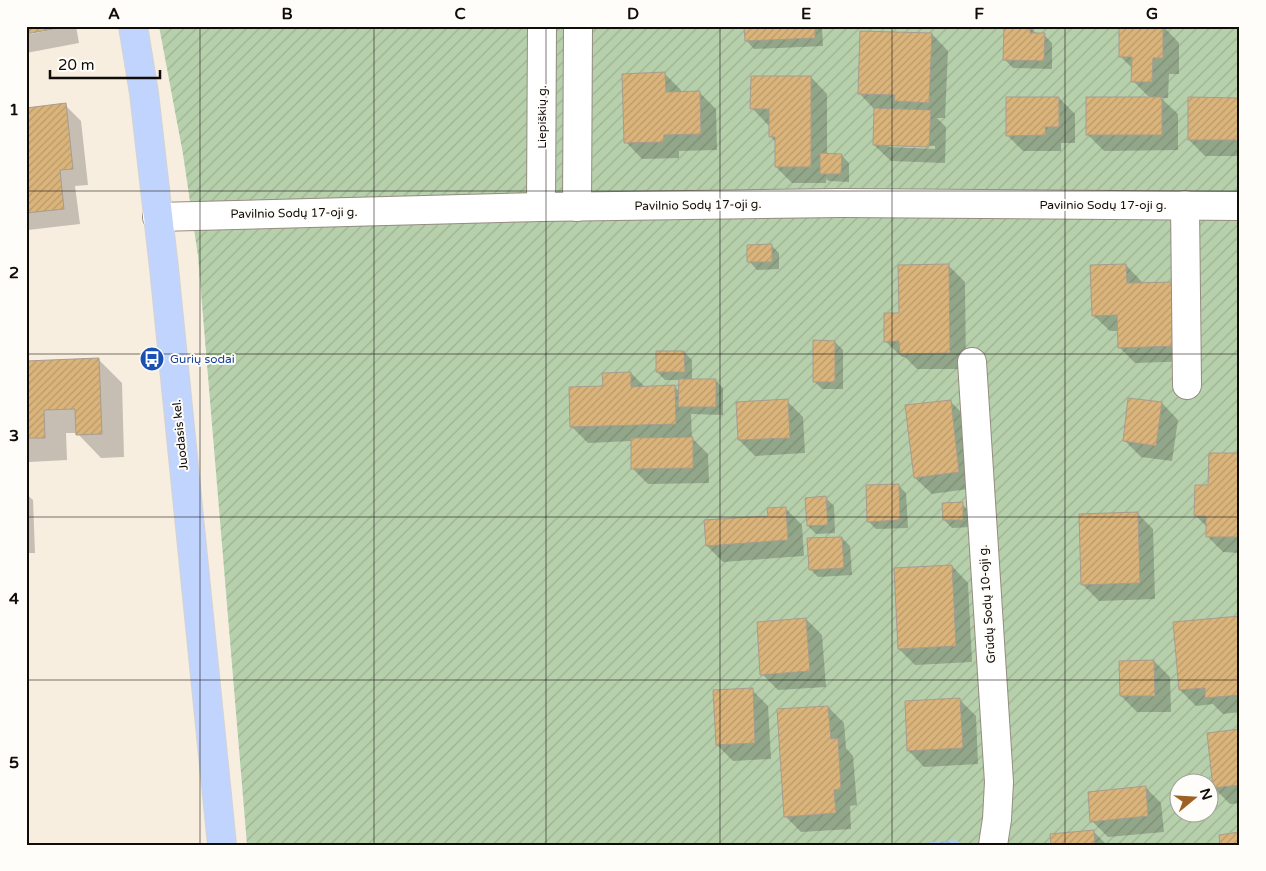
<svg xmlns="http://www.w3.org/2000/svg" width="1266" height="871" font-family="'Varela Round',sans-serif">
<defs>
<pattern id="garden-furrows" width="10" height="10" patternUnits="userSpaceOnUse" patternTransform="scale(1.25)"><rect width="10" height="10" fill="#b7d0ac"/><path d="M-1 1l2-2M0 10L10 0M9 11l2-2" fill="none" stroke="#9cb192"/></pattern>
<pattern id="water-waves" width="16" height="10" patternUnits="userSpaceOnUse" patternTransform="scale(1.25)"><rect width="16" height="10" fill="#afccf7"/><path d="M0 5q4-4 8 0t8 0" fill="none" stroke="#96aed2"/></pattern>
<pattern id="building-hatch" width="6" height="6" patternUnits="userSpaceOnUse" patternTransform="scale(1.25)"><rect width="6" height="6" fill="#dab47b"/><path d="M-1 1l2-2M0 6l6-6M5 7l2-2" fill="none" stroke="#ba9a69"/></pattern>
</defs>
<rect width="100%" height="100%" fill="#f8eee0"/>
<!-- garden -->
<path fill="url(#garden-furrows)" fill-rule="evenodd" d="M 159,26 L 1240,26 L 1240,845 L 247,845 L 198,256 L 183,154 ZM 1178,784 L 1208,784 L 1208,814 L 1178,814 Z"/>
<!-- water -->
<polygon fill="url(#water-waves)" points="955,840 965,845 905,845"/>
<!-- shadow -->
<g fill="#0003" fill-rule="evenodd">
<polygon points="70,26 76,26 79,43 26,53 26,35"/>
<polygon points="745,26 820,26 822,28 823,46 754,49 746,40"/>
<polygon points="1029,26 1038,35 1044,35 1052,43 1052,69 1013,68 1005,60"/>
<polygon points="1163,26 1179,43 1179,74 1169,74 1168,98 1161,98 1178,114 1178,150 1104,151 1088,135 1150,98 1133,81 1133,69 1120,56"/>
<path d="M 932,34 L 948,51 L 945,118 L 937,118 L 946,127 L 945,163 L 891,161 L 874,145 L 875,110 L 859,93 ZM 889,145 L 935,146 L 935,149 L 889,147 Z"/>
<polygon points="665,74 681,90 681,93 700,93 716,109 717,150 679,151 679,158 642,159 626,142"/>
<polygon points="811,77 827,94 827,155 841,155 849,163 849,182 829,181 826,179 826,183 792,183 776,167 776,142 770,136 770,125 768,125 752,108"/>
<polygon points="1059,98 1075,114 1075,143 1061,143 1061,151 1023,151 1007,135"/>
<polygon points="1240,99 1240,156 1205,156 1189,140"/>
<polygon points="65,105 81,121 88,185 75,186 80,224 28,230 26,228 26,109"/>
<polygon points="771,245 779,253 779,269 757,270 749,261"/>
<polygon points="1126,265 1142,282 1142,284 1193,361 1135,363 1119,347 1119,331 1110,331 1093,315"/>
<polygon points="949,266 965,282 966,369 917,369 905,357 902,357 885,341 901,314"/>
<polygon points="835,342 843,350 843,389 822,389 814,381"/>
<polygon points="684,352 692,360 692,380 715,380 723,388 723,415 691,414 692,438 708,454 709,483 648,484 632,468 632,441 588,443 572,427 604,387 631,373 645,387 674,386 680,392 680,380 665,380 657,372"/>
<polygon points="98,359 122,383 124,457 101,458 77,433 66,433 67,460 29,462 26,460 26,362"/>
<polygon points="787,401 803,417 805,453 755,456 739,440"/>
<polygon points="950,401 966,417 975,488 932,494 915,478"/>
<polygon points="1162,403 1178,420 1172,461 1141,457 1125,441"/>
<polygon points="1240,454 1240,553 1223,552 1207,536 1207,527 1195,515 1210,487"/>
<polygon points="898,485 906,493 908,528 876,529 868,521"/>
<polygon points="26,494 33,500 35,553 26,553"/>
<polygon points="826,498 834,506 835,533 816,534 808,526"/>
<polygon points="962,504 970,512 971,527 952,528 944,520"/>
<polygon points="785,508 802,525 804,556 723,562 707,546"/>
<polygon points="1137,513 1153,529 1155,599 1099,601 1082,584"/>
<polygon points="842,538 850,546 852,575 818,577 810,569"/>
<polygon points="952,566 968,583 972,662 915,665 899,649"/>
<polygon points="1240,618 1240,712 1223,714 1213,704 1196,706 1180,690"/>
<polygon points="806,619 822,635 826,687 778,690 762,674"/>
<polygon points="1154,661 1170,677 1171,712 1137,712 1121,696"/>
<polygon points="752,690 768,706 771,759 733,761 717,745"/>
<polygon points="960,700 976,716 978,764 924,767 908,750"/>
<polygon points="828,707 844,723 846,748 853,756 857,805 850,806 851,829 801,832 785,816"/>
<polygon points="1240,730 1240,803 1230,804 1214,788"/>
<polygon points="1145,787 1161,803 1164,832 1108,837 1092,821"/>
<polygon points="1093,831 1107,845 1052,845"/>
</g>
<!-- building -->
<g fill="url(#building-hatch)" stroke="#a79d90">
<polygon points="26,26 63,26 64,27 26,34"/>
<polygon points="744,26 815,26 815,38 745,41"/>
<polygon points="1004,26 1030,26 1030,33 1045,33 1044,61 1003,60"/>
<polygon points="1119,26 1163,26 1163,58 1153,58 1152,82 1131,82 1132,57 1119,57"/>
<polygon points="860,31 932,33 929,103 894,101 895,95 858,94"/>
<polygon points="665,72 666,92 700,91 701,134 664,135 663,142 624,143 622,74"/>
<polygon points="751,76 811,76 811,167 775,167 775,137 769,137 769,109 750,109"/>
<polygon points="1006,97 1059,97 1059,127 1045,127 1046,135 1006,136"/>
<rect x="1086" y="97" width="76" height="38"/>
<polygon points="1188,97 1240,98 1240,140 1188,140"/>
<polygon points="66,103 73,169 60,170 64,209 26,213 26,108"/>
<polygon points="874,108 931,110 929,147 873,145"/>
<polygon points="820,153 842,154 841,174 820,174"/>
<polygon points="772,244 772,262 747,262 747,245"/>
<polygon points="949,264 950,353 900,354 899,341 884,342 884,313 899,313 898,265"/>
<polygon points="1126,264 1127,283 1175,282 1177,346 1118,348 1117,315 1092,316 1090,265"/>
<polygon points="813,340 835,341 835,382 813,382"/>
<polygon points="656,351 684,351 685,372 656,372"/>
<polygon points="99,358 102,434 76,435 75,409 44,410 45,438 26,438 26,361"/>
<polygon points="631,372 631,387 675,385 676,424 570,427 569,387 603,386 602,373"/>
<polygon points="679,379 716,379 716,407 678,407"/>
<polygon points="1128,398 1162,402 1156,446 1123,441"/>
<polygon points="788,399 790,438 738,440 736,402"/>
<polygon points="951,400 959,472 914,478 905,405"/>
<polygon points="693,437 693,468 631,469 631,438"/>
<polygon points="1209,453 1240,453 1240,537 1206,537 1206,516 1194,516 1195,485 1208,485"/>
<polygon points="899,484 900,520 867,522 866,485"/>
<polygon points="826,496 828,525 807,526 805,498"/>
<polygon points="963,502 963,520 943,520 942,503"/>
<polygon points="786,507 788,540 706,546 704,520 768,516 767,508"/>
<polygon points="1138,512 1140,583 1081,585 1079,514"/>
<polygon points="842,537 844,568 809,570 807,538"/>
<polygon points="952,565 956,646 898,649 894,568"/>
<polygon points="1240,616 1240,695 1205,698 1205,688 1179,690 1173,622"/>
<polygon points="806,618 810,671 760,675 757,622"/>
<polygon points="1154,660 1155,696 1120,696 1119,661"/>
<polygon points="753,688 755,743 716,745 713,690"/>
<polygon points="960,698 963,748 907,751 905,701"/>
<polygon points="828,706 831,739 838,738 841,789 834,790 836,813 784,817 777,709"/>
<polygon points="1240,729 1240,785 1213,788 1207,733"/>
<polygon points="1146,786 1148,816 1090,822 1088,792"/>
<polygon points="1094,830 1095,845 1051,845 1050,834"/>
<polygon points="1240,832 1240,845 1220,845 1219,835"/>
</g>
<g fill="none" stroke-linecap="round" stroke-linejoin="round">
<defs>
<g id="minor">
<polyline points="1185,205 1187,385"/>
<polyline points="541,207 542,26"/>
<polyline points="577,207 578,26"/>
<polyline points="157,217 541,207 841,203 1240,206"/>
<polyline points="972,362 999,782 997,819 993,845"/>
</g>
<polyline id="primary" points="133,26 144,93 164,268 222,845"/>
</defs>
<!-- minor casing -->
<use href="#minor" stroke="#958c7f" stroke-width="30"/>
<!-- primary casing -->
<use href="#primary" stroke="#d4d3d3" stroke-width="30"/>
<!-- minor -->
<use href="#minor" stroke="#fff" stroke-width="28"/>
<!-- primary -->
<use href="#primary" stroke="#c0d4fe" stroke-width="28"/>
</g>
<!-- grid -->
<path fill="none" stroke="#100c08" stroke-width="1" stroke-opacity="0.55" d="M 200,26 L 200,845M 374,26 L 374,845M 546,26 L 546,845M 720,26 L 720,845M 892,26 L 892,845M 1065,26 L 1065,845M 26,191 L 1240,191M 26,354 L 1240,354M 26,517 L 1240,517M 26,680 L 1240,680"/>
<!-- icons -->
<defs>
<symbol id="bus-disc" viewBox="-11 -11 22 22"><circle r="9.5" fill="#1a4fb4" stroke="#fffdfa"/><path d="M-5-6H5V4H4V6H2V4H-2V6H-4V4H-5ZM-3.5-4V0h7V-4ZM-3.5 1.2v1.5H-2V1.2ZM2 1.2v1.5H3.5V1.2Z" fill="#fff"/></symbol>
</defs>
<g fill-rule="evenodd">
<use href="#bus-disc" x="138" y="345" width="28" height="28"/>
</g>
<g text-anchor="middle" stroke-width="4" stroke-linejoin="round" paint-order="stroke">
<!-- street labels -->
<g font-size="12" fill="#100c08" stroke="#fffdfa">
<text transform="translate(542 117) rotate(-90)" y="4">Liepiškių g.</text>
<text transform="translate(698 205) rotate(-1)" y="4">Pavilnio Sodų 17-oji g.</text>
<text x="1103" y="209">Pavilnio Sodų 17-oji g.</text>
<text transform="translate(294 213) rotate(-1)" y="4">Pavilnio Sodų 17-oji g.</text>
<text transform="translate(180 435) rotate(-96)" y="4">Juodasis kel.</text>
<text transform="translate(987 604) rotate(-94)" y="4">Grūdų Sodų 10-oji g.</text>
</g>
<!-- transit labels -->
<g font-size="12" fill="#164399" stroke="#fffdfa" text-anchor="start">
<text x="170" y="363">Gurių sodai</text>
</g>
</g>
<!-- border -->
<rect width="1266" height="871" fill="none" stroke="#fffdfa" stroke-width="55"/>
<!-- north arrow -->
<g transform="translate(1194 798) rotate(72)"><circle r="24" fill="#fffdfa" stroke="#9f9d99"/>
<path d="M0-4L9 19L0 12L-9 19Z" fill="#9e6124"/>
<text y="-8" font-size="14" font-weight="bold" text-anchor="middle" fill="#100c08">N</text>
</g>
<!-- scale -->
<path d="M50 70v8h110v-8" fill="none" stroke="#100c08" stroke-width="2.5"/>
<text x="58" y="70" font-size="15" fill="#100c08" stroke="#fffdfa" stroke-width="4" paint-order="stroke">20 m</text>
<rect x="28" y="28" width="1210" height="816" fill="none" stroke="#100c08" stroke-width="2"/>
<g font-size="16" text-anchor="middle" font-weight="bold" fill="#100c08">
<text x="114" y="19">A</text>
<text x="287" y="19">B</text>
<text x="460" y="19">C</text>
<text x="633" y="19">D</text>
<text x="806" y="19">E</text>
<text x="979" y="19">F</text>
<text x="1152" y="19">G</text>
<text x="14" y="115">1</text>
<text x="14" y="278">2</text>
<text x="14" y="441">3</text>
<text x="14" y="604">4</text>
<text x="14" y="768">5</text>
</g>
</svg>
